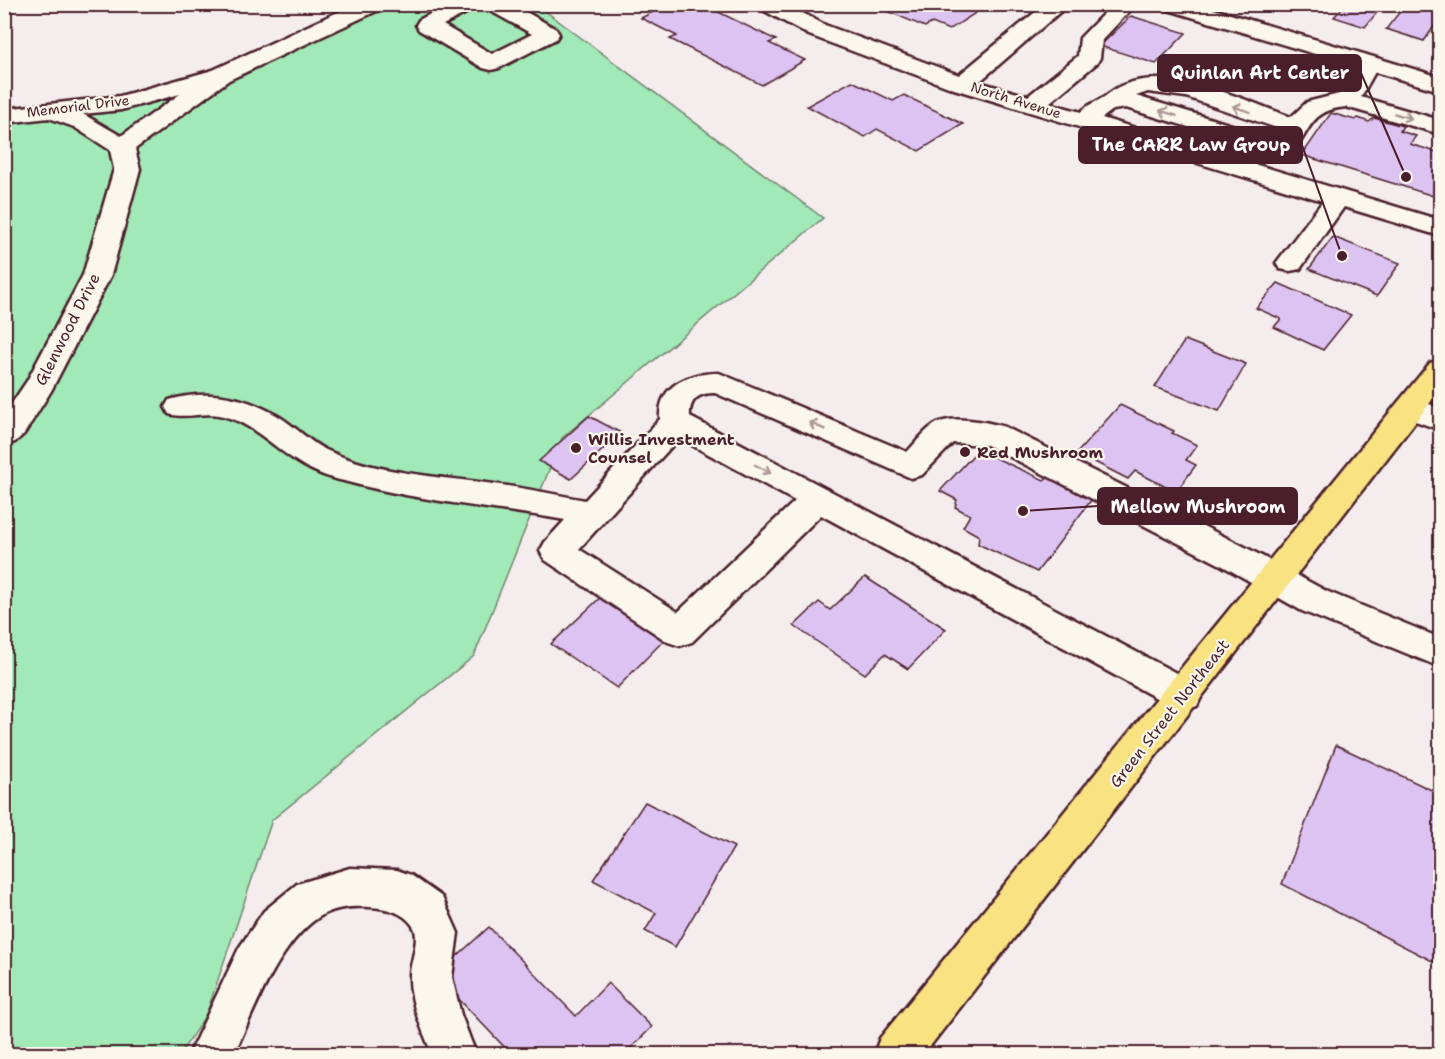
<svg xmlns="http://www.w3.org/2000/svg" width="1445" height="1059" font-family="'Shantell Sans',sans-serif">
<rect width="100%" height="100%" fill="#f5eded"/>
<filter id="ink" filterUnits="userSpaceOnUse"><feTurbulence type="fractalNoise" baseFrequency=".0167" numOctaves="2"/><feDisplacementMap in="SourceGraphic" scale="12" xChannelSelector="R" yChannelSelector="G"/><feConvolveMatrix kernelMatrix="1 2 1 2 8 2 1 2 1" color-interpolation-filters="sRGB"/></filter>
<g filter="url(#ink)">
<!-- green -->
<polygon fill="#a1e9b7" stroke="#768471" stroke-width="1.5" points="366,5 537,5 823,218 562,438 474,656 272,820 206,1015 180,1054 5,1054 5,122 120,112"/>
<!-- building -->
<g fill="#ddc3f2" stroke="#4a1f2b" stroke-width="1.5">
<polygon points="668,4 702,4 776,40 769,43 805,60 762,85 670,39 677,36 641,18"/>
<polygon points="883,4 978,4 985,7 949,30 932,23 925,27 887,11 892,8"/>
<polygon points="1267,4 1296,4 1289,11"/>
<polygon points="1346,4 1384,4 1365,27 1334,17"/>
<polygon points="1406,4 1415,4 1440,12 1440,18 1424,41 1386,29"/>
<polygon points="1131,16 1186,33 1156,64 1100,46"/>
<polygon points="852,81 893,101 904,95 963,124 919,151 877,129 865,137 807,106"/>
<polygon points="1331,113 1355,120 1358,118 1369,122 1374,118 1403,126 1400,131 1416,136 1410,144 1440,153 1440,198 1302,155"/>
<polygon points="1333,237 1400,263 1377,296 1309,269"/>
<polygon points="1278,283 1351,315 1323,350 1274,327 1281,319 1256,308"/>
<polygon points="1185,340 1246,364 1219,411 1155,387"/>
<polygon points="1120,405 1174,431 1172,433 1197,445 1186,460 1196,465 1176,492 1135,471 1128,479 1077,453"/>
<polygon points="589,416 621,433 571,479 539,461"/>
<polygon points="978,450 1044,480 1052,474 1095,495 1037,572 978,544 979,536 963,527 970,515 955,507 957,500 940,491"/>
<polygon points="865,577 946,629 908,669 885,654 865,674 794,626 819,602 830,610"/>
<polygon points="603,595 668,636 617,688 551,644"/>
<polygon points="1336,745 1440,794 1440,965 1282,884"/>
<polygon points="645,802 734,847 675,947 645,931 656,913 593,880"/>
<polygon points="489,927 576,1016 608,983 652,1027 625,1054 511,1054 436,975"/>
</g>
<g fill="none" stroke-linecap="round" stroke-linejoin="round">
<defs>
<g id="minor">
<path d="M 355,4 L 383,4 L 381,9 L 229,80 L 135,149 L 140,169 L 111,275 L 51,391 L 24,434 L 15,442 L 4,445 L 4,415 L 27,381 L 83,275 L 114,169 L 110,150 L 74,127 L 49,118 L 4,123 L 4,109 L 120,96 L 213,70 ZM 180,94 L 121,136 L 83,114 L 121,110 Z"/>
<polygon points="449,4 476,4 474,9 443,25 492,54 532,34 487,9 485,4 512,4 556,29 559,34 556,39 499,68 491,70 483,68 419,30 416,25 419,20"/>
<path d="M 759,4 L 786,4 L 825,25 L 959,75 L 1045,4 L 1069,4 L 979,82 L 1028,96 L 1078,56 L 1080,38 L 1113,4 L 1136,4 L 1102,40 L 1100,58 L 1097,63 L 1049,103 L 1081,112 C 1088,104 1095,103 1104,97 C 1110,93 1115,88 1123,85 C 1174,65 1243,100 1291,117 L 1307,102 L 1339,94 L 1355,66 L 1165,9 L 1163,4 L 1197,4 L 1440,77 L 1440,91 L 1375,72 L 1361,97 L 1440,120 L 1440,134 L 1346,107 C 1311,110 1310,129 1293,154 L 1284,156 L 1126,108 L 1113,110 L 1102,118 L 1440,220 L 1440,236 L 1344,207 L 1300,269 L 1290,271 L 1280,269 L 1276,263 L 1323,201 L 954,89 L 809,35 L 761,9 ZM 1148,92 L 1186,97 L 1283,130 L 1278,139 L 1136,96 Z"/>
<path d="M 719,373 L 907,452 C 915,444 924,431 934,425 C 950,414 988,422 1005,427 L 1245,547 L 1326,591 L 1440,638 L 1440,667 L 1302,611 L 1221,565 L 987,445 L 953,443 L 922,475 L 911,478 L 715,393 C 699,393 689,399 690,417 L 1197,684 L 1202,695 L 1197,706 L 1184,710 L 1171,706 L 821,515 L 692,642 L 680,646 L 668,642 L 545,560 L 540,551 L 545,542 L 565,520 C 492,507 416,501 344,481 C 330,478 314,472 301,464 C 275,449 251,421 219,415 C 203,412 186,419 169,414 L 165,407 L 169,400 C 208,389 244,396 278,416 C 295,426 309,442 326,450 C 375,473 433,476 486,483 C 519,487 552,494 585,500 L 660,419 C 658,384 689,373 719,373 ZM 679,438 L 795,501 L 678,612 L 579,549 Z"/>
<polygon points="1410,397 1440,408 1440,430 1399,415 1395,408 1399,401"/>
<path d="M 350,868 L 397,870 L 411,875 L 442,897 L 458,933 L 452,977 L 461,1015 L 476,1054 L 432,1054 C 423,1031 409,1002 410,975 C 410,961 421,938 413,926 C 403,911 385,908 369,907 C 354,906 338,907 324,914 C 280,938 254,1011 234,1054 L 189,1054 L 239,948 L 264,911 L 297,884 Z"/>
</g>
<polygon id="highway" points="1440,360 1440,390 924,1054 874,1054 880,1038 1430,363"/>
</defs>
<!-- minor casing -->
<use href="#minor" stroke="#4a1f2b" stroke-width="5"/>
<!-- highway casing -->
<use href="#highway" stroke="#4a1f2b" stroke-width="5"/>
<!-- minor -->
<use href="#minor" fill="#fbf7ec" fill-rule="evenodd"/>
<!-- highway -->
<use href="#highway" fill="#f8e281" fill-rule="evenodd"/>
</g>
<!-- one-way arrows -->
<defs><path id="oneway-shaft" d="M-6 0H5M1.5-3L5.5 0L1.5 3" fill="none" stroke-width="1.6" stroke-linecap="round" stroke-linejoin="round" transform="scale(1.5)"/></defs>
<g stroke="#ab9695">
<use href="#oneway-shaft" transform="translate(1241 109) rotate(-161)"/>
<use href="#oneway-shaft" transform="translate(1168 113) rotate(-163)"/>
<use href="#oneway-shaft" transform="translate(1403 116) rotate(16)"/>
<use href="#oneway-shaft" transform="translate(817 426) rotate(-156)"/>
<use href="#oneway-shaft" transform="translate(763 469) rotate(28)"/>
</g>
</g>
<!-- markers -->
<g fill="#4a1f2b" stroke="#fbf7ec" stroke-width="2">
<circle cx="576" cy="448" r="6"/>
<circle cx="965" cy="452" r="6"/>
</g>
<g text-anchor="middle" stroke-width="4.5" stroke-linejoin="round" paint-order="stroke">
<!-- far-street labels -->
<g font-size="14" fill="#4a1f2b" stroke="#fbf7ec">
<text transform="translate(1016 100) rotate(17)" y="5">North Avenue</text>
<text transform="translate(78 106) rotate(-7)" y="5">Memorial Drive</text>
</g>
<!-- street labels -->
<g font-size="16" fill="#4a1f2b" stroke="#fbf7ec">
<text transform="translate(67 329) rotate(-63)" y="6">Glenwood Drive</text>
<text transform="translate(1169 713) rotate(-52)" y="6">Green Street Northeast</text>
</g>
<!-- poi labels -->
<g font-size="16" font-weight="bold" fill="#4a1f2b" stroke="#fbf7ec" text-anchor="start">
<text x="588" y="445">Willis Investment<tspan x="588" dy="18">Counsel</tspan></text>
<text x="977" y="458">Red Mushroom</text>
</g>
</g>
<!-- callouts -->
<path fill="none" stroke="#4a1f2b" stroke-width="2" d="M1406 177L1361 73M1342 256L1302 145M1023 511L1098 506"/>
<g fill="#4a1f2b" stroke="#fbf7ec" stroke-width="2">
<circle cx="1406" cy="177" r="6"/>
<circle cx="1342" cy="256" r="6"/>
<circle cx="1023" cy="511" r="6"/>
</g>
<g fill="#4a1f2b" stroke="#4a1f2b" stroke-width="2">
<rect x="1158" y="55" width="203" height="36" rx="6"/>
<rect x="1079" y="127" width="223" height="36" rx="6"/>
<rect x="1098" y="488" width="199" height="36" rx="6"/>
</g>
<g font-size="18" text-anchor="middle" font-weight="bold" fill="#fff">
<text x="1260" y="79">Quinlan Art Center</text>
<text x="1191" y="151">The CARR Law Group</text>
<text x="1198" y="513">Mellow Mushroom</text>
</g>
<!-- margin -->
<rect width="1445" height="1059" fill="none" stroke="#fbf7ec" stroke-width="24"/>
<rect x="12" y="12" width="1421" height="1035" fill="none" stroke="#4a1f2b" stroke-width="2" filter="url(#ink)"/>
</svg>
